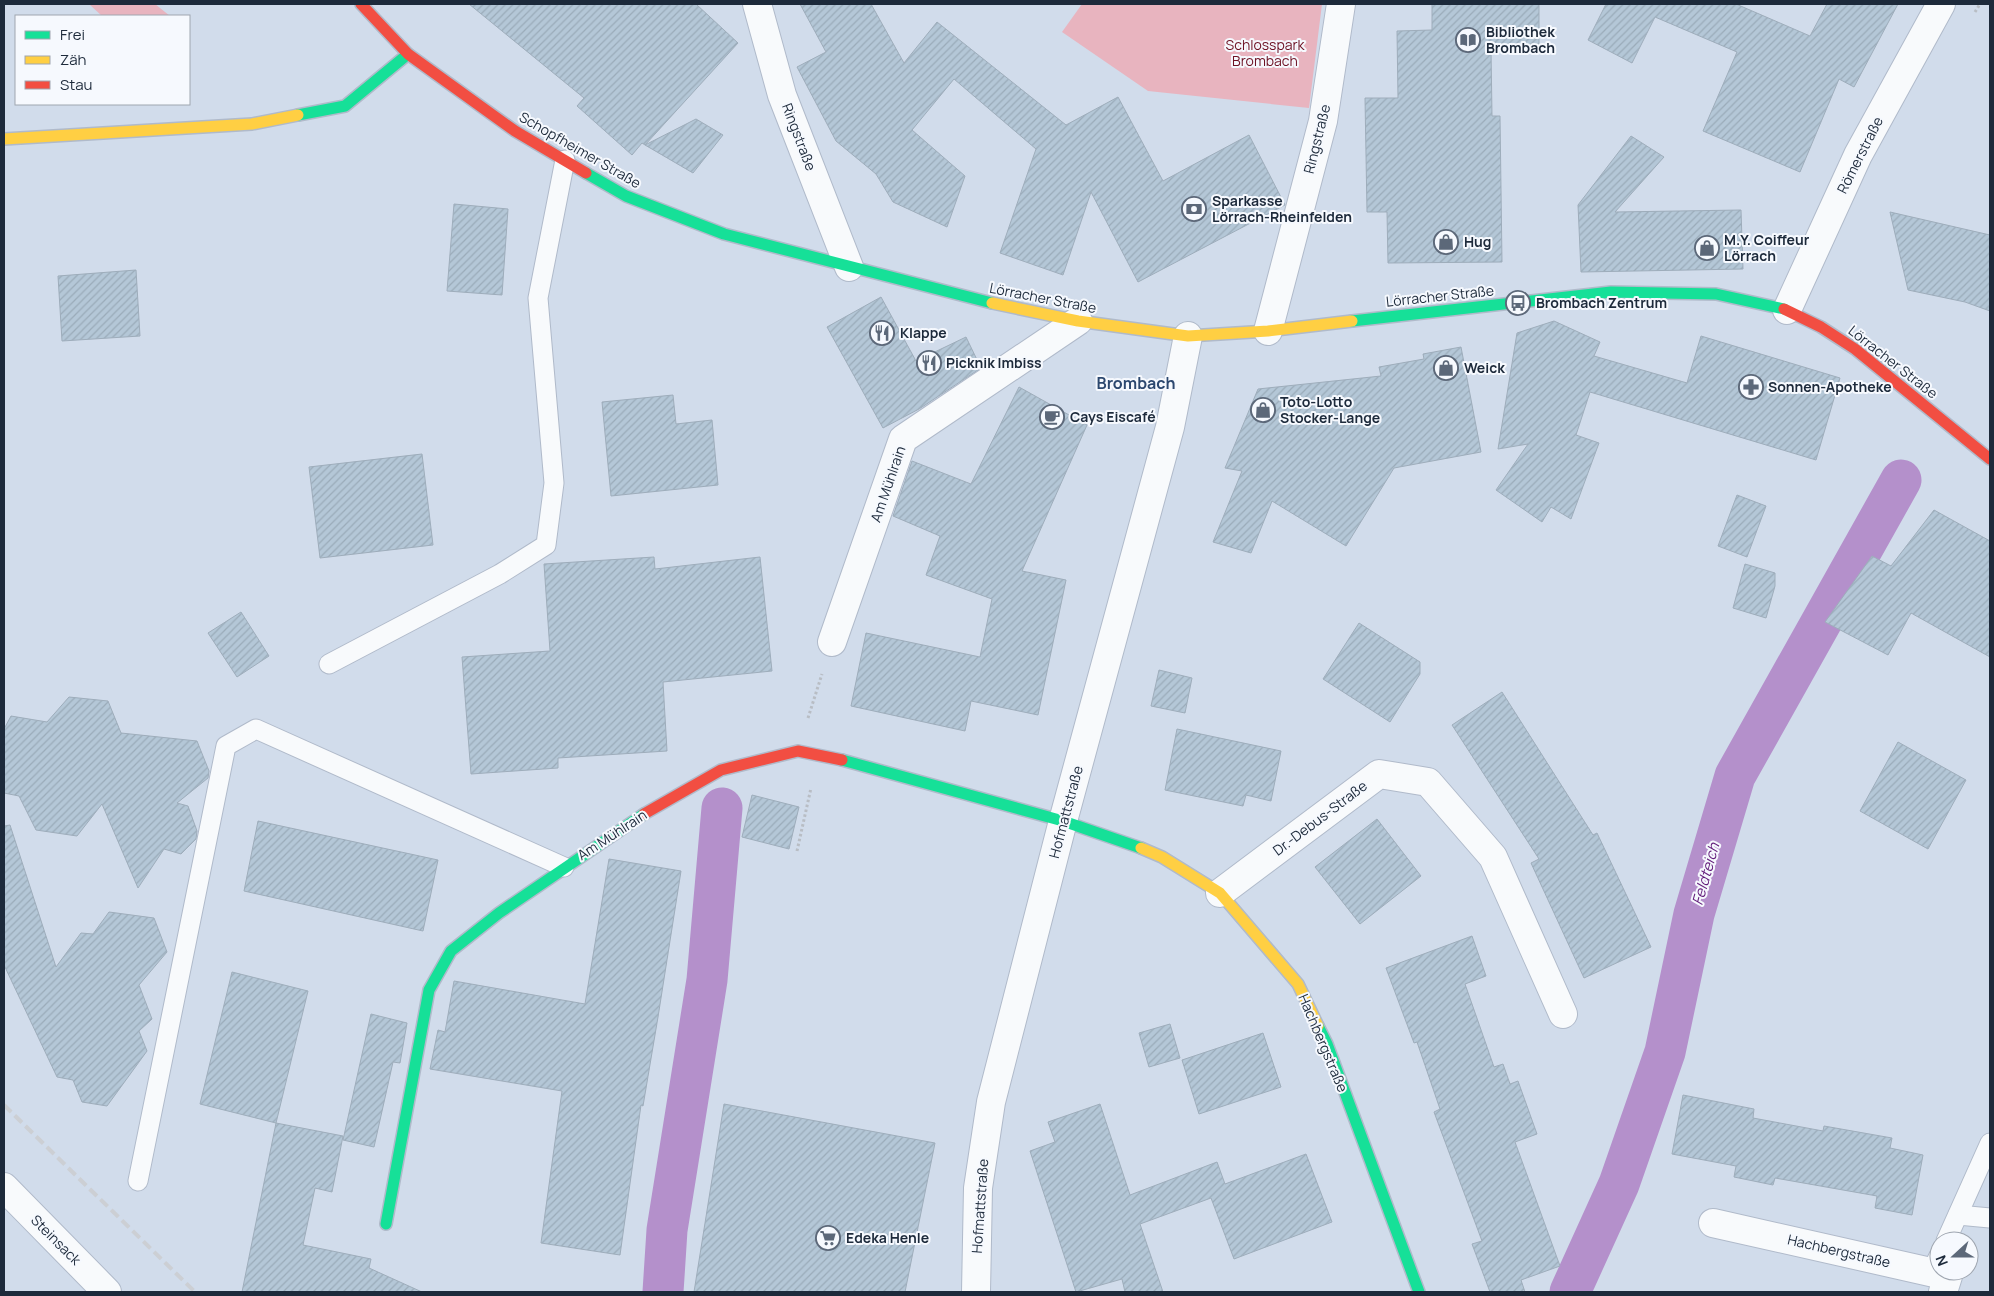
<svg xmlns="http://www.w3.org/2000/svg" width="1994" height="1296" font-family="Manrope,sans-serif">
<defs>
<pattern id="building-hatch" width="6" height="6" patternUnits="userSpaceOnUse" patternTransform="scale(1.25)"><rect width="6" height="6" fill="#b4c7d7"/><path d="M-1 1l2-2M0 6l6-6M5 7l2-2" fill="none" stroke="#9aabb9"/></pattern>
</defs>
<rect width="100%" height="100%" fill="#d1dceb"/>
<!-- green -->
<g fill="#e8b4bf">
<polygon points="89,4 155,4 170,16 102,16"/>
<polygon points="1082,4 1322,4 1309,108 1148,91 1062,32"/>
</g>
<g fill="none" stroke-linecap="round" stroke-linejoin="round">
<!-- canal -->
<g stroke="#b490cb" stroke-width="41">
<polyline points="663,1292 667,1230 707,980 722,808"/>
<polyline points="1570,1292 1619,1184 1665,1052 1694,914 1735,776 1901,480"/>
</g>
</g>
<!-- building -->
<g fill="url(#building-hatch)" stroke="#9eadbb">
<polygon points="469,4 696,4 738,43 645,145 642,143 632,155 577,106 584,98"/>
<polygon points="800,4 871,4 904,63 937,22 1066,125 1118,97 1163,181 1249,135 1285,205 1138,282 1091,192 1063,275 1000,253 1036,149 954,79 912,130 965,176 947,227 893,202 876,174 836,141 797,67 826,52"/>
<polygon points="1432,4 1539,4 1539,50 1491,50 1492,116 1500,116 1502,262 1388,263 1387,212 1367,212 1365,98 1398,98 1397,31 1432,30"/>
<polygon points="1606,4 1736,4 1810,36 1827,4 1898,4 1854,87 1839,79 1800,172 1703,131 1737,52 1655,17 1632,63 1588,40"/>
<polygon points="696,119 723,135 693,173 645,145"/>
<polygon points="1631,136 1664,157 1615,212 1741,210 1743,269 1581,272 1578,205"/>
<polygon points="454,204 508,209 502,295 447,291"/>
<polygon points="1890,212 1990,235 1990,311 1965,302 1908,290"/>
<polygon points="136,270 140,336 62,341 58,276"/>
<polygon points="881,297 916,361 966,337 981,368 919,409 883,428 827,327"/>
<polygon points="1554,321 1600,342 1594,356 1687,383 1701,336 1840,378 1816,460 1590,392 1576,435 1599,443 1571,519 1551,507 1542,522 1496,490 1528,444 1498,449 1517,333"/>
<polygon points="1461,347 1481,452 1394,468 1346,546 1272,501 1251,553 1213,542 1242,471 1225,468 1258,389 1381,376 1379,367 1424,359 1423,354"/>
<polygon points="1019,387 1087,425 1022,571 1066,580 1038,715 971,701 965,731 851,706 866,633 980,657 992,599 926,575 940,536 893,516 912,461 971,484"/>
<polygon points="673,395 676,424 712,420 718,485 611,496 602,402"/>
<polygon points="422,454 433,545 320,558 309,467"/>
<polygon points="1737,495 1766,506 1747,557 1718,546"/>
<polygon points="1934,510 1990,541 1990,657 1911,613 1888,655 1825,622 1872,556 1891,566"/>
<polygon points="654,557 655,569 760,557 772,671 663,682 667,751 558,758 558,768 471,774 462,657 550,651 544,564"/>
<polygon points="1745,564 1775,573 1775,586 1766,618 1733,608"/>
<polygon points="241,612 269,656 237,677 208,633"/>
<polygon points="1359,623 1420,662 1420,674 1390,722 1323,679"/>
<polygon points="1159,670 1192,678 1185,713 1151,706"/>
<polygon points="1502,692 1593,835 1597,833 1651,947 1584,978 1531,863 1539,859 1452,725"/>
<polygon points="69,697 108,701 121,733 197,741 209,771 208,778 177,803 188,806 197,831 196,839 181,854 164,849 138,888 102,804 77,836 36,830 19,796 4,793 4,729 11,716 47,722"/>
<polygon points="1177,729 1281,751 1271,801 1246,795 1243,806 1165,790"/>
<polygon points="1898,742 1966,780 1928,849 1860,811"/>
<polygon points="752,795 799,807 789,849 742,837"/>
<polygon points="1377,819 1421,876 1360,924 1315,867"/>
<polygon points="258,821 438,860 423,931 244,891"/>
<polygon points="10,825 56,967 81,933 93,934 109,912 154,918 167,952 139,985 152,1019 139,1031 147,1051 107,1106 82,1102 73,1080 57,1077 4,965 4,826"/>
<polygon points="609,859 681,871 658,1017 643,1106 641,1105 620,1255 541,1243 562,1091 430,1069 438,1030 445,1032 454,981 585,1004"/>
<polygon points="1472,936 1486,976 1465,984 1494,1067 1503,1064 1510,1084 1518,1081 1537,1134 1515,1142 1560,1266 1521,1280 1525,1292 1490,1292 1472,1244 1482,1241 1434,1112 1440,1109 1417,1042 1414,1043 1386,968"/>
<polygon points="232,972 308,991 276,1123 200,1104"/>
<polygon points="371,1014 407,1023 400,1063 393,1062 374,1147 343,1140"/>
<polygon points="1170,1024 1180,1058 1149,1067 1139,1033"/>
<polygon points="1263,1033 1281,1087 1199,1114 1182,1060"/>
<polygon points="1683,1095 1754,1109 1753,1118 1823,1131 1824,1126 1892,1138 1890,1148 1923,1155 1912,1215 1875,1208 1877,1196 1775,1178 1773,1185 1734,1177 1736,1166 1672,1154"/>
<polygon points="724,1104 935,1143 905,1292 694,1292"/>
<polygon points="1100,1104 1130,1195 1217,1162 1225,1184 1306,1154 1332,1222 1234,1259 1211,1198 1140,1224 1163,1292 1125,1292 1122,1279 1076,1292 1030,1151 1055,1142 1048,1122"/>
<polygon points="276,1123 343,1136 332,1192 315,1188 303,1245 371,1259 369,1268 422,1292 242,1292"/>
</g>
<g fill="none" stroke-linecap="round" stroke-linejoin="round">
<defs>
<g id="lane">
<polyline points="329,664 500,574 546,545 554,483 538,298 565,160"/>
<polyline points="138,1181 226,746 256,729 564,867"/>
<polyline points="1958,1215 1990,1218"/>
<polyline points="1946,1241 1990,1143"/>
<polyline points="1931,1272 1939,1256"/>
</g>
<g id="street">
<polyline points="757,4 782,95 849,267"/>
<polyline points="1787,310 1858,155 1941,4"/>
<polyline points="1268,331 1323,121 1341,4"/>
<polyline points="832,642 903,439 1078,321"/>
<polyline points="1220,893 1379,774 1428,782 1493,857 1563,1014"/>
<polyline points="4,1187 107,1292"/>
<polyline points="1713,1223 1948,1276 1943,1292"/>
<polyline points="976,1292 978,1188 991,1102 1063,821 1170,427 1188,336"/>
</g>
<g id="fast">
<polyline points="298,115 345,106 408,54"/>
<polyline points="586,173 626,196 724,234 992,303"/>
<polyline points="1352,321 1611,292 1716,294 1784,309"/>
<polyline points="842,760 1063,821 1141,848"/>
<polyline points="1318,1026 1327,1044 1419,1292"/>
<polyline points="386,1224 429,990 451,951 499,913 644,814"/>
</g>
<g id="slow">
<polyline points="4,139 252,124 298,115"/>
<polyline points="992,303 1078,321 1188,336 1268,331 1352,321"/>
<polyline points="1141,848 1162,857 1220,893 1298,984 1318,1026"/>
</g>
<g id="jam">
<polyline points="361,4 408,54 515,131 586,173"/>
<polyline points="1784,309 1821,327 1855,349 1990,459"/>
<polyline points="644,814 721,770 798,751 842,760"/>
</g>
</defs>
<!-- lane casing -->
<use href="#lane" stroke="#b0baca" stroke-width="21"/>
<!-- street casing -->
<use href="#street" stroke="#b0baca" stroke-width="30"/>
<!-- fast casing -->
<use href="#fast" stroke="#b0baca" stroke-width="14"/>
<!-- slow casing -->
<use href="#slow" stroke="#b0baca" stroke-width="14"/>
<!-- jam casing -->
<use href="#jam" stroke="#b0baca" stroke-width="14"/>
<!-- path -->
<g stroke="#b8bdc4" stroke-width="3" stroke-dasharray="2.5 2.5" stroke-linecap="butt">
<polyline points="1975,12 1980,4"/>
<polyline points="808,718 822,674"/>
<polyline points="797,851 811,788"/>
</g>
<!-- lane -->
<use href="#lane" stroke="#f8fafc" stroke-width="19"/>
<!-- street -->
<use href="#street" stroke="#f8fafc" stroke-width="28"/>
<!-- fast -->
<use href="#fast" stroke="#16e098" stroke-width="11"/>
<!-- slow -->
<use href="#slow" stroke="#ffcf43" stroke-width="11"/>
<!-- jam -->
<use href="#jam" stroke="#f24e42" stroke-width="11"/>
<!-- rail -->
<polyline stroke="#cccfd4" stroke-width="4" stroke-dasharray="10 5" stroke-linecap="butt" points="4,1105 195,1292"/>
</g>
<!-- icons -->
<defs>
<symbol id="library-ring" viewBox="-11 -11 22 22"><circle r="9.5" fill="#f6f9fe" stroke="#5c6879" stroke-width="1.5"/><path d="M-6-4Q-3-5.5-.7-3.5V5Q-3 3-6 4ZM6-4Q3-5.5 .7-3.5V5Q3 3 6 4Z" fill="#5c6879"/></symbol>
<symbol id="bank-ring" viewBox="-11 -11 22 22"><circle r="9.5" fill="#f6f9fe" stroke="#5c6879" stroke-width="1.5"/><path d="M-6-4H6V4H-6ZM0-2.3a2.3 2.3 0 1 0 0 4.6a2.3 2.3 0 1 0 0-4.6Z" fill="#5c6879"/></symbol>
<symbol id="shop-ring" viewBox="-11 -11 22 22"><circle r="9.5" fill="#f6f9fe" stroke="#5c6879" stroke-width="1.5"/><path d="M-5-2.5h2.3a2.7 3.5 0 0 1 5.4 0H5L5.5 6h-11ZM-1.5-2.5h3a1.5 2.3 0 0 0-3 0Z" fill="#5c6879"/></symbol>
<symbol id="bus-ring" viewBox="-11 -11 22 22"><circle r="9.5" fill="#f6f9fe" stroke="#5c6879" stroke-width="1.5"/><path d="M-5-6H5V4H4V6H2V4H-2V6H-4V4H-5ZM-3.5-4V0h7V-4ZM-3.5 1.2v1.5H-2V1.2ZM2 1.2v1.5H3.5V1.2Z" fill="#5c6879"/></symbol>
<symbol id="restaurant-ring" viewBox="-11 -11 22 22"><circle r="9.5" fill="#f6f9fe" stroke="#5c6879" stroke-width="1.5"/><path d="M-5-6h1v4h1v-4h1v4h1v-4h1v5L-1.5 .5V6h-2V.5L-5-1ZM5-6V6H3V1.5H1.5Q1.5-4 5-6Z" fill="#5c6879"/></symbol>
<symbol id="pharmacy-ring" viewBox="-11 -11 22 22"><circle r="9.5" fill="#f6f9fe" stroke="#5c6879" stroke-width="1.5"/><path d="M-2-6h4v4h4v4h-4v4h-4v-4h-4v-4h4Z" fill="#5c6879"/></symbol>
<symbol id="cafe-ring" viewBox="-11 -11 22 22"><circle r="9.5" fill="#f6f9fe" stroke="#5c6879" stroke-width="1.5"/><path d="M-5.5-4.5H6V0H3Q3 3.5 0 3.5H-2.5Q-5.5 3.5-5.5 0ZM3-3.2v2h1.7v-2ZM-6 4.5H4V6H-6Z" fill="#5c6879"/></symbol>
<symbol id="supermarket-ring" viewBox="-11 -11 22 22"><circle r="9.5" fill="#f6f9fe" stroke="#5c6879" stroke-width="1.5"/><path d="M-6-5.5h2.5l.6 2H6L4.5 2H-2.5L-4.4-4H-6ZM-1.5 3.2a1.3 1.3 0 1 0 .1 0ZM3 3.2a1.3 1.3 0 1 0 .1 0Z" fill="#5c6879"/></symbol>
</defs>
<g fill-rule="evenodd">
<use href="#library-ring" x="1454" y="26" width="28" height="28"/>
<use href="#bank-ring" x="1180" y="195" width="28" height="28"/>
<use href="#shop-ring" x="1432" y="228" width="28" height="28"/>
<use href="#shop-ring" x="1693" y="234" width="28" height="28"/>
<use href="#bus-ring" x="1504" y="289" width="28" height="28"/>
<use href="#restaurant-ring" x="868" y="319" width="28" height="28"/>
<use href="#restaurant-ring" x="915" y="349" width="28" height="28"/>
<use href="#shop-ring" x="1432" y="354" width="28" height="28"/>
<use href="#pharmacy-ring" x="1737" y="373" width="28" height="28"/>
<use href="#shop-ring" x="1249" y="396" width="28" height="28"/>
<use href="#cafe-ring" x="1038" y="403" width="28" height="28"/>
<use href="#supermarket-ring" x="814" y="1224" width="28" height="28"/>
</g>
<g text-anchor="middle" stroke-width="4" stroke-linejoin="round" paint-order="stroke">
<!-- poi labels -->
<g font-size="14" font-weight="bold" fill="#1d2a3b" stroke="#f6f9fe" text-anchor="start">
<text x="1486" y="37">Bibliothek<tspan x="1486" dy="16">Brombach</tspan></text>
<text x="1212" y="206">Sparkasse<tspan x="1212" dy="16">Lörrach-Rheinfelden</tspan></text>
<text x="1724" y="245">M.Y. Coiffeur<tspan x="1724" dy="16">Lörrach</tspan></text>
<text x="1464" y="247">Hug</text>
<text x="1536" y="308">Brombach Zentrum</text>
<text x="900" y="338">Klappe</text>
<text x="946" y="368">Picknik Imbiss</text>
<text x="1464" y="373">Weick</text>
<text x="1768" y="392">Sonnen-Apotheke</text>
<text x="1280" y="407">Toto-Lotto<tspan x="1280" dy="16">Stocker-Lange</tspan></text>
<text x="1070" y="422">Cays Eiscafé</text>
<text x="846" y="1243">Edeka Henle</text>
</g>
<!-- park labels -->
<g font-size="14" fill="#6e1224" stroke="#f6f9fe">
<text x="1265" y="50">Schlosspark<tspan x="1265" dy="16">Brombach</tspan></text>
</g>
<!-- street labels -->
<g font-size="14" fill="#1d2a3b" stroke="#f6f9fe">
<text transform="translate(799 137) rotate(69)" y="5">Ringstraße</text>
<text transform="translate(1317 139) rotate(-76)" y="5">Ringstraße</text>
<text transform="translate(580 150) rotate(30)" y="5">Schopfheimer Straße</text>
<text transform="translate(1860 155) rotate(-63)" y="5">Römerstraße</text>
<text transform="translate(1440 296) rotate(-6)" y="5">Lörracher Straße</text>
<text transform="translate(1043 298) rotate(11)" y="5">Lörracher Straße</text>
<text transform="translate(1893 362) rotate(38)" y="5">Lörracher Straße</text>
<text transform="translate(888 484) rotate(-71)" y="5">Am Mühlrain</text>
<text transform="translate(1066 812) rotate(-75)" y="5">Hofmattstraße</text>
<text transform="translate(1320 818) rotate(-37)" y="5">Dr.-Debus-Straße</text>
<text transform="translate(612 835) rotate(-33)" y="5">Am Mühlrain</text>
<text transform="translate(1323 1043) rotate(67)" y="5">Hachbergstraße</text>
<text transform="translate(980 1206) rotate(-86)" y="5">Hofmattstraße</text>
<text transform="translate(56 1240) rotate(45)" y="5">Steinsack</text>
<text transform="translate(1839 1251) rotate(13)" y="5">Hachbergstraße</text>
</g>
<!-- water labels -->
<g font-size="15" font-style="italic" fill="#631d7b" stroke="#f6f9fe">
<text transform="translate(1706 874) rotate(-74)" y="5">Feldteich</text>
</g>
<!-- quarter labels -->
<g font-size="16" font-weight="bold" fill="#2c486f" stroke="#f6f9fe">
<text x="1136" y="389">Brombach</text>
</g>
</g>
<!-- border -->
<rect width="1994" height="1296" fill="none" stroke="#1d2a3b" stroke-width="10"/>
<!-- legend -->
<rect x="15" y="15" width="175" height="90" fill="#f6f9fe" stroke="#9fa6b0"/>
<rect x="25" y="31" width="25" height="8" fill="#16e098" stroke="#9fa6b0"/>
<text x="60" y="40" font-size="15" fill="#1d2a3b">Frei</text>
<rect x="25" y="56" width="25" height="8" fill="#ffcf43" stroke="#9fa6b0"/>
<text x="60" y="65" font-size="15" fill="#1d2a3b">Zäh</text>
<rect x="25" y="81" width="25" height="8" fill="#f24e42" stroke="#9fa6b0"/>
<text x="60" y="90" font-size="15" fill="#1d2a3b">Stau</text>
<!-- north arrow -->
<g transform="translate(1954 1256) rotate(249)"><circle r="24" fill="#f6f9fe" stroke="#9fa6b0"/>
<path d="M0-4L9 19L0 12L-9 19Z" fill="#5c6879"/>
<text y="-8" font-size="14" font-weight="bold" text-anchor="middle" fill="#1d2a3b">N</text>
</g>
</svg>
